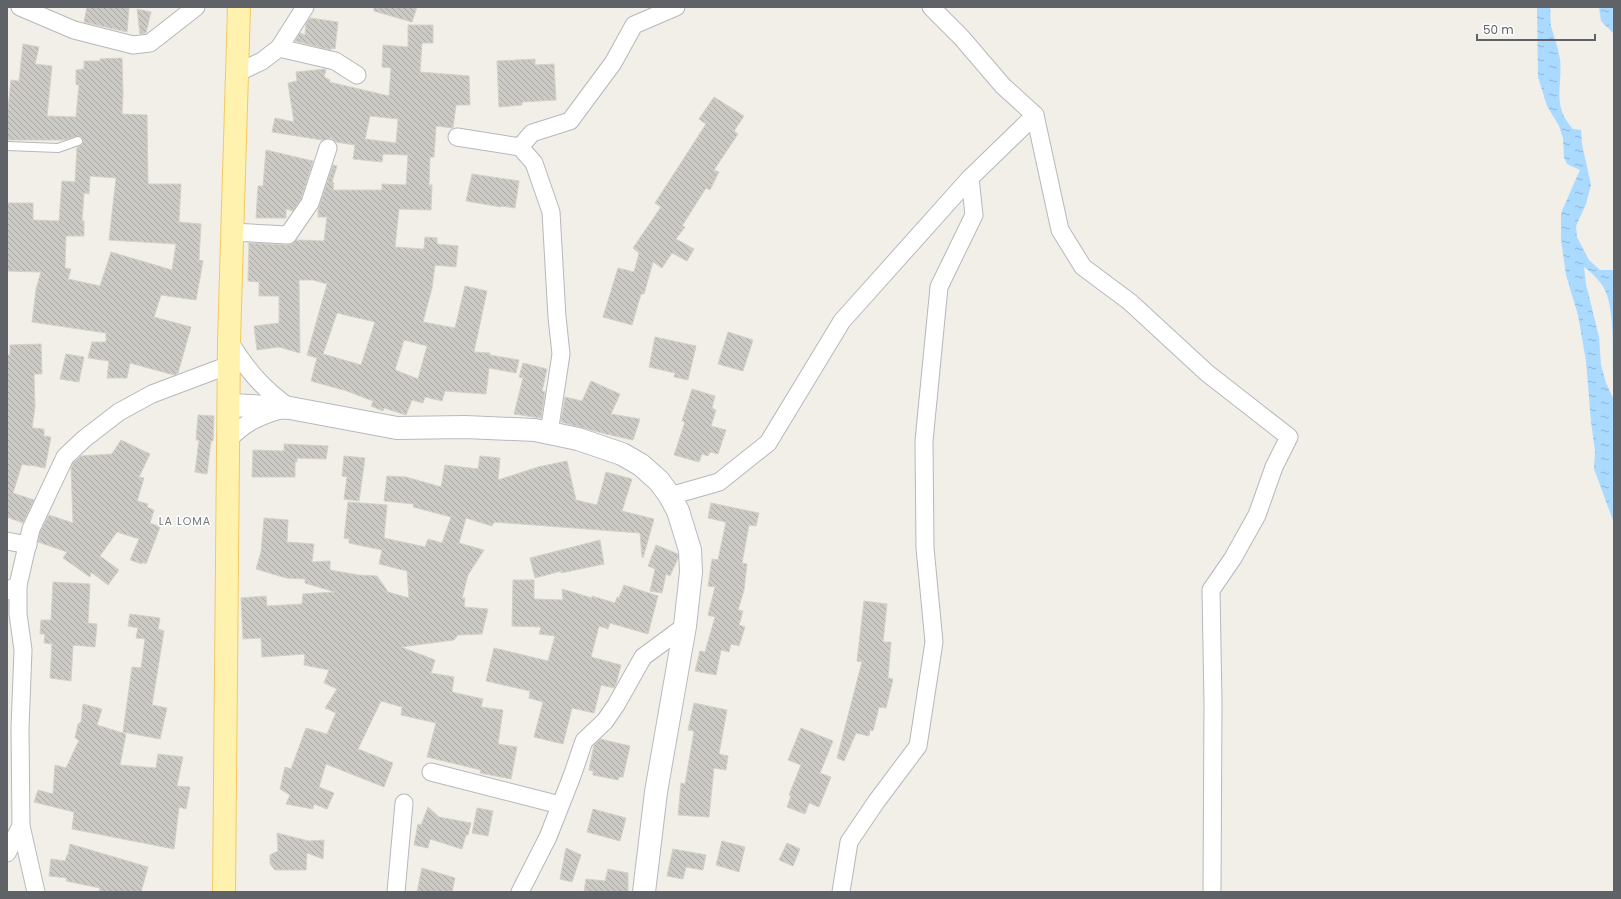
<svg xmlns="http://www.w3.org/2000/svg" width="1621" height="899" font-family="Poppins,sans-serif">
<defs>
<pattern id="water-ripples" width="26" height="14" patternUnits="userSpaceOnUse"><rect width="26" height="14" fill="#aadaff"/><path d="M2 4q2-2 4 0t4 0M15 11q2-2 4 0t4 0" fill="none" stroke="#8eb4d2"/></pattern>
<pattern id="building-back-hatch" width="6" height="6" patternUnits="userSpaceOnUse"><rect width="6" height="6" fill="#cccac5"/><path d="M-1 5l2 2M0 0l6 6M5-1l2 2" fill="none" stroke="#a9a8a4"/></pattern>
</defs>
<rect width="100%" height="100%" fill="#f1efe8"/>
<!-- water -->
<g fill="url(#water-ripples)">
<path d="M 1537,7 L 1550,7 C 1551,13 1550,20 1551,26 C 1554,37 1558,47 1560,59 C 1563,86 1551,105 1573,129 L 1581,130 L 1582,144 L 1591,185 L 1586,204 L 1576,226 L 1577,237 L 1589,260 L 1600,270 L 1614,270 L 1613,378 C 1612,351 1615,321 1607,295 C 1604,284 1592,273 1584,267 L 1586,284 L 1599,337 L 1601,365 L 1606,383 L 1614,400 L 1614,523 L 1594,469 L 1595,451 L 1591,422 L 1586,361 L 1578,315 L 1566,275 L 1561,240 L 1561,213 L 1580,170 L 1567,164 L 1564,157 L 1563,138 L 1559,126 L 1547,106 L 1538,77 Z"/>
<polygon points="1599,7 1614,7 1614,34 1601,21"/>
</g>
<!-- building -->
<g fill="url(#building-back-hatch)" stroke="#d6d1c6" fill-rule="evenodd">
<polygon points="87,7 129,7 127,32 84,22"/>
<polygon points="374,7 417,7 412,22 374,11"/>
<polygon points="137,9 151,12 146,33 140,34"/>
<polygon points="310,18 338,22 335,49 331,48 331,50 295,41 300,33 305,35 306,23"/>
<path d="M 408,25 L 433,25 L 433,43 L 422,43 L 420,72 L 469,76 L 470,105 L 456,105 L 453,128 L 436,126 L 434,157 L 430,157 L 429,185 L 432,185 L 431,210 L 399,209 L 395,247 L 424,249 L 425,237 L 437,238 L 437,244 L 458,246 L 456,267 L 435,265 L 432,288 L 423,322 L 455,328 L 465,286 L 487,291 L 474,352 L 490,353 L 490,355 L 519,360 L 516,373 L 489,368 L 486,394 L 445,391 L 442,401 L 425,397 L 423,403 L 412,400 L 406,415 L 384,408 L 383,411 L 371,406 L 373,401 L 347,391 L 311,381 L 317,358 L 307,355 L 327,284 L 313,280 L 299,280 L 300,353 L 279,347 L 257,350 L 254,326 L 279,323 L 279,296 L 259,296 L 259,282 L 248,281 L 249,243 L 287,245 L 293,244 L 296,240 L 324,241 L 327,217 L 318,217 L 318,209 L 333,165 L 337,166 L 332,182 L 334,183 L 333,190 L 382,190 L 382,184 L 406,185 L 408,155 L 383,154 L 382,162 L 353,159 L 355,145 L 336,142 L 331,138 L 322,140 L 272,132 L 275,118 L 294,122 L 288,83 L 297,81 L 296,72 L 326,69 L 324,77 L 330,80 L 329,82 L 389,96 L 391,68 L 382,67 L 383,45 L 408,47 ZM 370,116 L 398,119 L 396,143 L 365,139 ZM 337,313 L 375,322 L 361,365 L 323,354 ZM 404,340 L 427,346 L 418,379 L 395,370 Z"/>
<path d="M 23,44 L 39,47 L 35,64 L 52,66 L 47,116 L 76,117 L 79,84 L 76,85 L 76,70 L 84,69 L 84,61 L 100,61 L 100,59 L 122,58 L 123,94 L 122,114 L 147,115 L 148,184 L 181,184 L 179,222 L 201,224 L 199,260 L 203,261 L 196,300 L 161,295 L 154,317 L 191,327 L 178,373 L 174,375 L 130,363 L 127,378 L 107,378 L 109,361 L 88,358 L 92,342 L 106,342 L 106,333 L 32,322 L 36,289 L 41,272 L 7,271 L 7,203 L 33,203 L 33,220 L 59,221 L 62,181 L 75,182 L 77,147 L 82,145 L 83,142 L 82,137 L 79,136 L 63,140 L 7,140 L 7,119 L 11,80 L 19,81 ZM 90,176 L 116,178 L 109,240 L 176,244 L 172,270 L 111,252 L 100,286 L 68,279 L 71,269 L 65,268 L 66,236 L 84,236 L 84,221 L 82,221 L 84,193 L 89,194 Z"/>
<polygon points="535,59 535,65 554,64 556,100 522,102 522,105 499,107 497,61"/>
<polygon points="714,97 744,116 734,131 738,134 714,170 719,172 710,190 706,188 682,226 685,227 676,239 694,249 687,261 672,253 662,268 653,262 644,294 641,294 632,325 603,317 618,268 634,272 639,253 633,248 661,207 655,203 706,124 699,119"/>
<polygon points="266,150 313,161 301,199 293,211 286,209 286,218 256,218 258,186 263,186"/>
<polygon points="472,174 519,181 515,208 501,206 501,207 466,201"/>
<polygon points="728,332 753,340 743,371 718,364"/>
<polygon points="655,337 696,346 688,380 674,377 675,373 649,367"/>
<polygon points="41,344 42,374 34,374 35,407 32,428 44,429 44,436 51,437 45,468 30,465 30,466 22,464 13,493 34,500 23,523 7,517 7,355 10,355 10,345"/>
<polygon points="66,354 84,357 79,382 60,379"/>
<polygon points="523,363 547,369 542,391 545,392 541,418 514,414 523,378 519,377"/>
<polygon points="591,381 620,394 611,414 640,419 633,440 606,434 561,422 565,397 582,401"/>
<polygon points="692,389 715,396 712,408 716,410 711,426 726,430 718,454 710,452 708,456 702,454 699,462 674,455 685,422 682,421"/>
<polygon points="198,415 214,416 213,441 211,441 207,474 195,472 199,440 196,440"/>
<polygon points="121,440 150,454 139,477 144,478 137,501 148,504 147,507 154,510 150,523 160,527 146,564 143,562 142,564 130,560 139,539 117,532 100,556 119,570 108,585 91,572 90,577 63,558 67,552 38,542 40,532 49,515 73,523 71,468 73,463 81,456 112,454"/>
<polygon points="284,444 328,446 326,459 297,458 297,462 295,462 295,477 252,477 253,450 284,451"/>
<polygon points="344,456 365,458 359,501 344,499 347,477 342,476"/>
<polygon points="480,456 500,458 498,480 538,467 567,461 576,500 597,505 606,472 632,479 622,511 654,519 643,558 642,557 640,533 494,522 492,526 466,518 459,543 484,550 468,575 462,598 465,598 464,607 488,609 482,634 458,635 454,640 401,647 435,660 431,673 454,677 452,692 483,699 481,707 503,710 498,744 517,747 511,779 480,773 481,770 427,757 436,723 401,715 402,707 381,701 358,749 393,763 384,787 326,764 319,787 334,793 327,809 314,804 313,809 286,804 290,795 280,789 285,767 291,769 306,728 327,734 336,713 325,708 337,689 324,683 329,670 304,665 305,654 262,657 261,638 243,639 241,598 266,596 267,606 302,604 303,594 335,592 305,583 305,579 286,578 256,569 261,552 264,518 288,520 287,542 314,544 312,562 330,561 330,570 358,575 377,576 388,592 409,598 407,571 379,564 382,550 349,543 349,539 344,538 348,502 387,505 384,538 425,547 428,539 442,543 451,517 413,507 414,504 384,501 387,476 406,477 441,487 445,465 478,469"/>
<polygon points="711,503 759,513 756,526 749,525 742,563 747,564 744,590 738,610 743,611 739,625 745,627 739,646 731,644 729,652 721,650 716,675 695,671 700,651 705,652 715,617 708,615 715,587 708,586 712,559 718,560 726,522 708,518"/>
<polygon points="600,540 604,564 561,573 561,571 535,578 530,558"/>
<polygon points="656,545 678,554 678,558 670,576 666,574 662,593 650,591 655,569 648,566"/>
<polygon points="513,580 534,580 534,599 563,600 562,589 592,598 592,596 615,603 617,597 619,598 624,585 658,596 648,634 610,623 608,629 599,626 591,657 621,665 616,684 614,688 601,685 594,713 572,708 563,744 534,737 543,702 529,698 530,691 486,681 494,648 548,661 555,636 539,634 541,627 512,626"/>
<polygon points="53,582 90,584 88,623 97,624 95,647 73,645 71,681 50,678 52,644 44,643 45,634 40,634 41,620 51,620"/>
<polygon points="864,601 887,604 883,642 891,642 888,678 893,679 886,708 879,707 873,731 870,730 869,736 856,733 844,761 837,758 862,662 857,661"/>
<polygon points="130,614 160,618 158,629 164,631 152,705 167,708 160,739 123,732 132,667 141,668 145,639 136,638 138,628 128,626"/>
<polygon points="694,703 727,710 719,754 728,756 726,770 714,768 709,817 678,815 681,783 685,784 694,731 688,730"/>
<polygon points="83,704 102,709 97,725 126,734 120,765 156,768 158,754 183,757 177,786 190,787 186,809 179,807 174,849 72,829 74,812 34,802 38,790 53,794 55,765 66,768 79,740 75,738 78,724 81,722"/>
<polygon points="801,728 833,741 820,773 831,777 819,807 809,803 805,814 787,807 791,796 789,795 801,765 788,760"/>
<polygon points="600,739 630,746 623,777 619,777 618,780 593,775 593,771 589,770 594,745"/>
<polygon points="428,807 439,817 471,823 468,835 466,835 462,849 430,839 428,848 414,845 418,824 421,825"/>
<polygon points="477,808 493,811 488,836 472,833"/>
<polygon points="593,809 626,818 620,841 587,832"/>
<polygon points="277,833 309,841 324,840 323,859 307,853 306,870 275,870 270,864 270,855 278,851"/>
<polygon points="722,841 745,847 739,872 716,865"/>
<polygon points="787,843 800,849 793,866 779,860"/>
<polygon points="70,844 148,867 141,892 99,892 100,888 66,881 67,878 49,876 51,859 65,861 67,855 68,855"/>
<polygon points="566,848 581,855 572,882 560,879"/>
<polygon points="673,849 706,855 703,870 686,867 683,879 667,876"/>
<polygon points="422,868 455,878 452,892 417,892"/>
<polygon points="608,869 628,873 628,892 584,892 586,879 605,881"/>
</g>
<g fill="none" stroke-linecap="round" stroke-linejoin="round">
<defs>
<polyline id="lane" points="7,146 58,148 78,141"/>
<g id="street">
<polyline points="20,7 74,30 133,45 150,43 196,7"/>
<polyline points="931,7 961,37 1003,86 1035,115 1060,230 1083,267 1130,302 1207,373 1289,437 1274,467 1257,515 1233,558 1211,590 1213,703 1212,892"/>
<polyline points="279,48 335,61 357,75"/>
<polyline points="237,73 262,61 279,48 305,7"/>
<polyline points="457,137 520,147 534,163 551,212 557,317 561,354 549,433"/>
<polyline points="520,147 532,133 570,121 613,63 634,25 676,7"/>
<polyline points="233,232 288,235 310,203 328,148"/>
<path d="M 229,341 C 248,371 261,387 290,408"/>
<path d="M 229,439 C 245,423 259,416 280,410"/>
<polyline points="670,496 719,482 768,443 842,321 970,178 1035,115"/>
<polyline points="7,541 28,545"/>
<polyline points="18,585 18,614 23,650 20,728 21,826 36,892"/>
<polyline points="7,591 18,585 31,529 65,457 84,439 119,412 152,394 229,365"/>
<polyline points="431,772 560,805"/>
<polyline points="7,853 21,826"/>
<polyline points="396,892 404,803"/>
<polyline points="520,892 548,837 572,776 584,741 605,721 616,705 643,657 685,626"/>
<polyline points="841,892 849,842 876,802 918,746 934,642 925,548 924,441 939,287 974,215 970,178"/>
</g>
<polyline id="secondary" points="229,405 290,408 397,428 465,427 535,430 578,439 622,454 641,465 659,481 670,496 678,511 690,550 691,572 685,626 656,792 644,892"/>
<polyline id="primary" points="224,892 229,341 239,7"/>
</defs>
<!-- lane casing -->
<use href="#lane" stroke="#b5b8bc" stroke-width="10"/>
<!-- street casing -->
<use href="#street" stroke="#b5b8bc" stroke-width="19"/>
<!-- secondary casing -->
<use href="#secondary" stroke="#b6babf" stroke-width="24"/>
<!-- primary casing -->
<use href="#primary" stroke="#f2c960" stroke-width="24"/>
<!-- lane -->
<use href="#lane" stroke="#fff" stroke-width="8"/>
<!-- street -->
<use href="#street" stroke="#fff" stroke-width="17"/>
<!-- secondary -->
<use href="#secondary" stroke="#fff" stroke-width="22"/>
<!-- primary -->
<use href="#primary" stroke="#fff2af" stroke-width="22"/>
</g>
<g text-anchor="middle" stroke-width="3" stroke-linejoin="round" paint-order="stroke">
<!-- neighbourhood labels -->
<g font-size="11" letter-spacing="1" fill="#70757a" stroke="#fff">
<text x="185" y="525">LA LOMA</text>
</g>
</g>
<!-- border -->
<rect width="1621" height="899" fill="none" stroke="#5f6368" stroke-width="16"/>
<!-- scale -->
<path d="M1477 34v6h118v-6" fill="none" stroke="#5f6368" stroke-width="2"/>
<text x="1483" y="34" font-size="12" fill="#5f6368" stroke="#ffffff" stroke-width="3" paint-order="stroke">50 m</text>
</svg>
